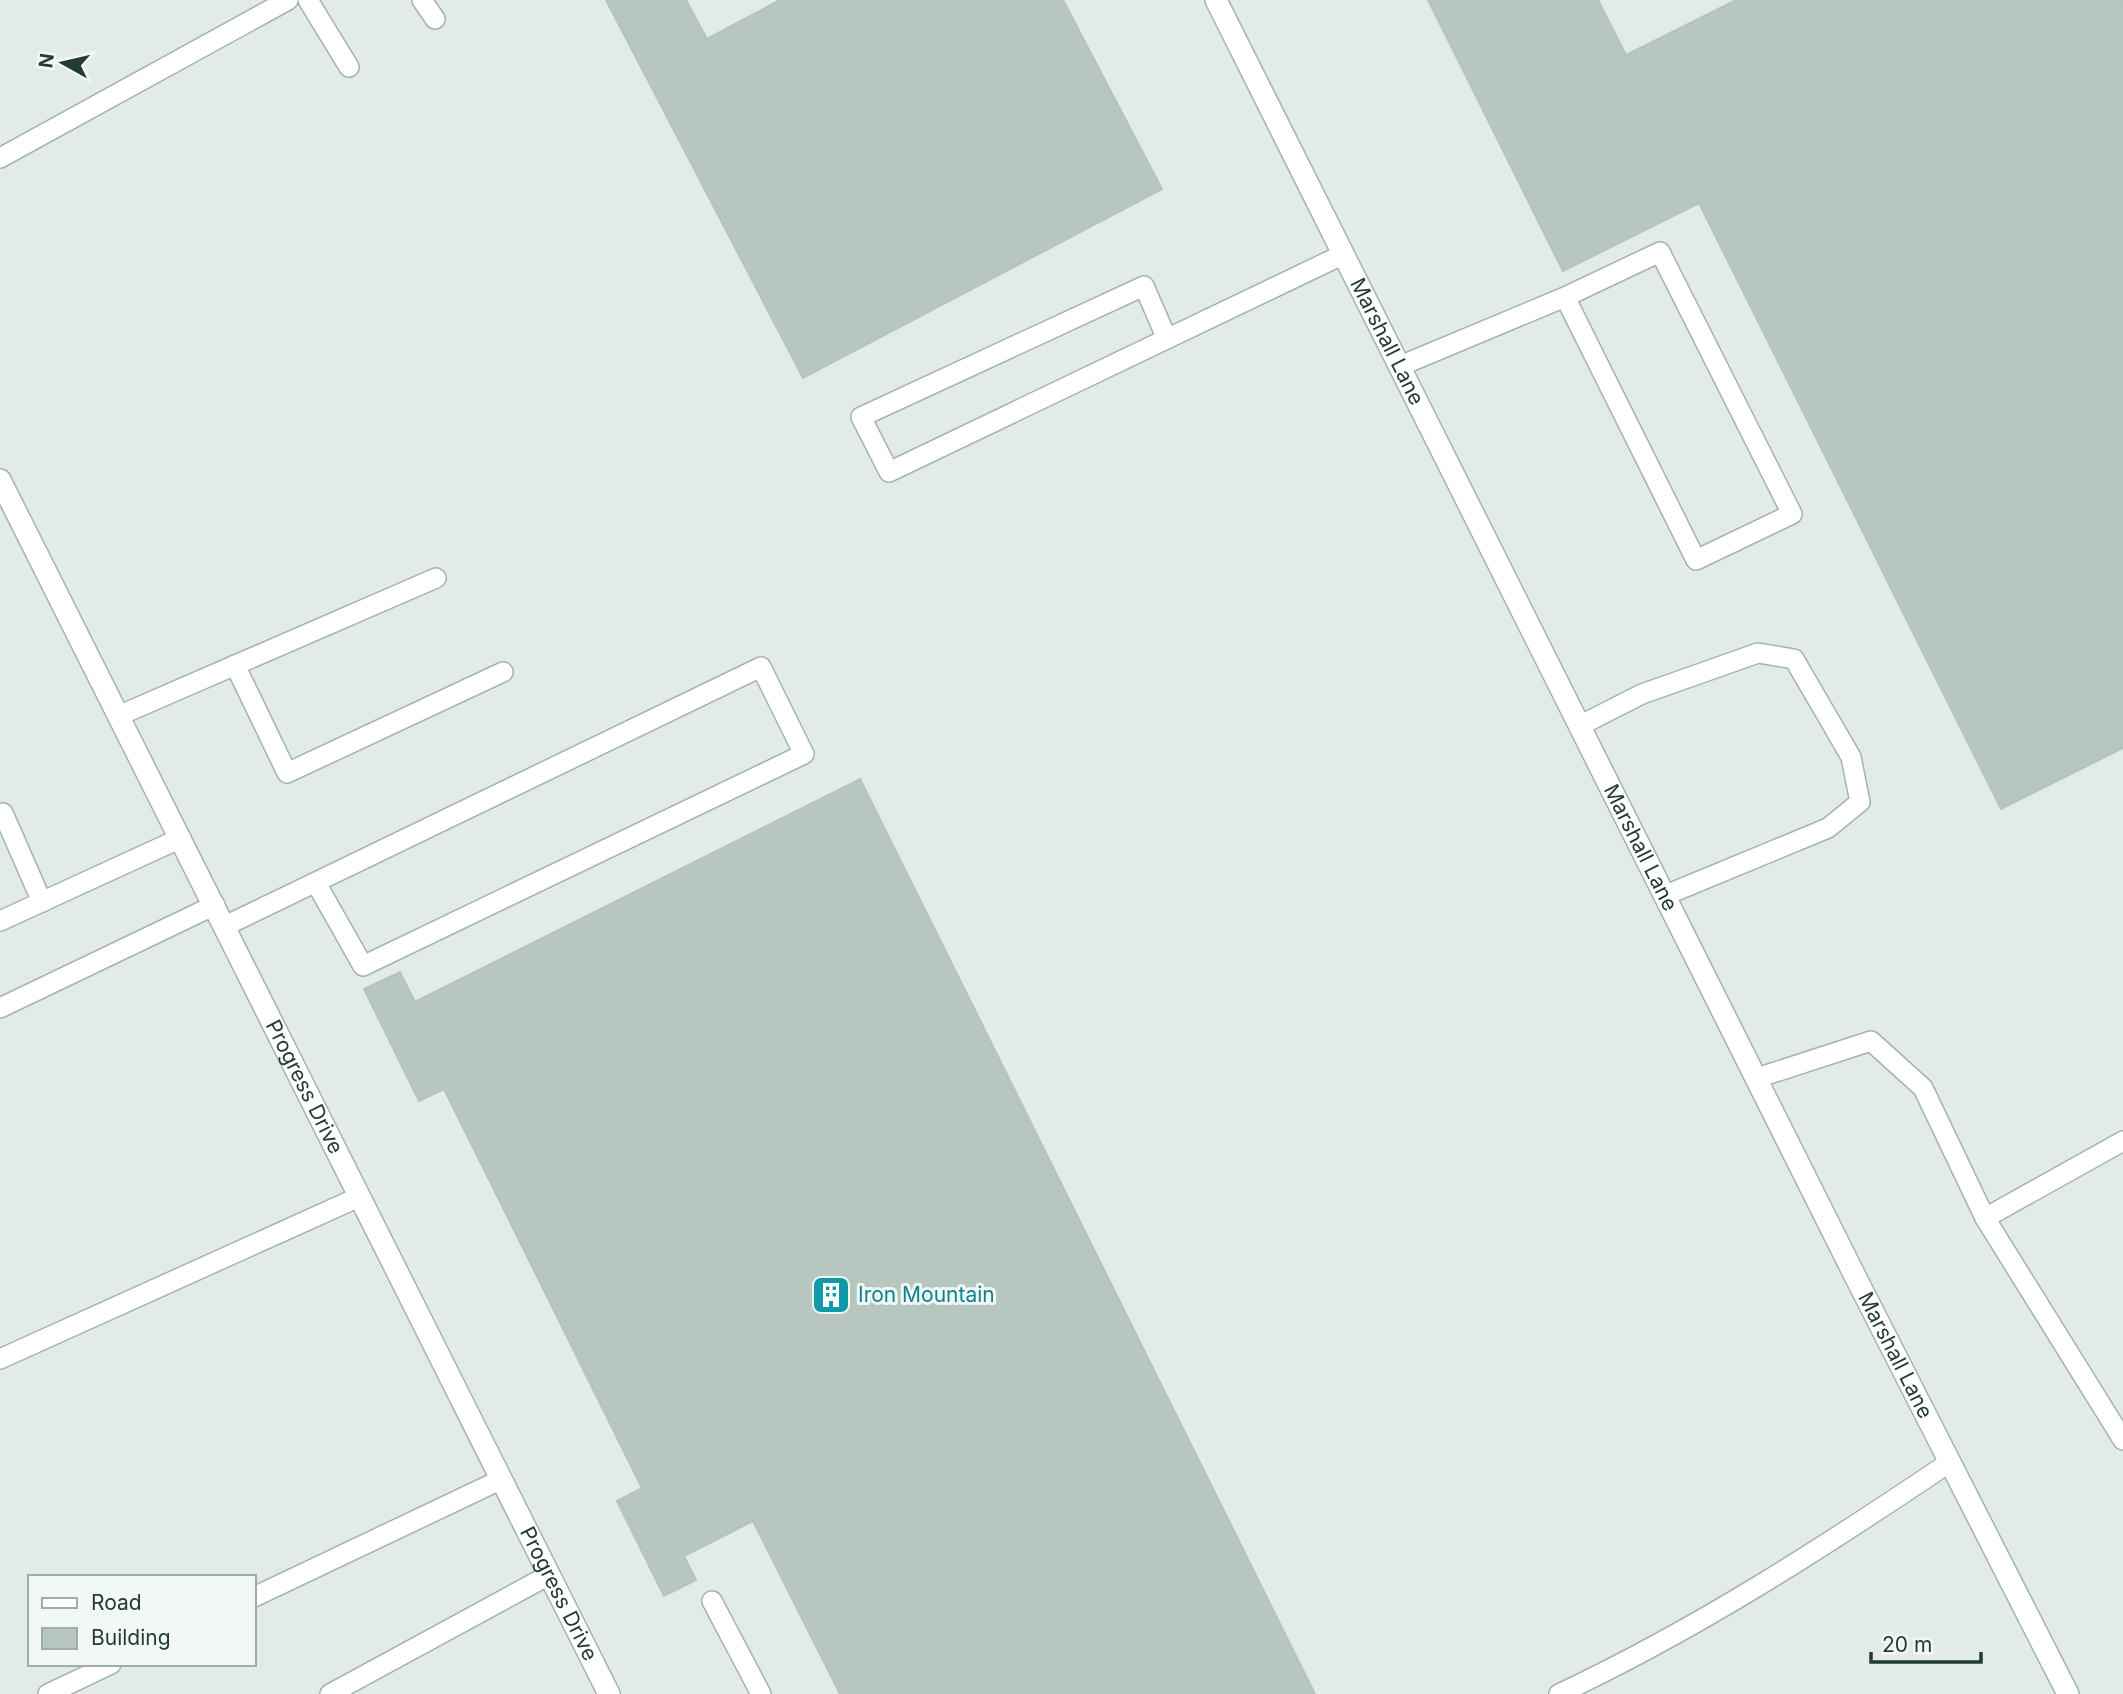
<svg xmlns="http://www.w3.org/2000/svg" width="2123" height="1694" font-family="Inter,sans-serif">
<rect width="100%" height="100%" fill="#e2ebe7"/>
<!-- building -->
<g fill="#b8c6c0" stroke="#b5c4be" stroke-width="2">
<polygon points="606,0 686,0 707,39 780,0 1063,0 1162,189 803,378"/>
<polygon points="1428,0 1598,0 1626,55 1736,0 2123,0 2123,748 2001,809 1699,203 1563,271"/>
<polygon points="860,779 1315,1694 840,1694 753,1521 684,1556 696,1580 664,1596 617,1501 642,1488 444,1089 419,1101 364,989 400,972 415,1002"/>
</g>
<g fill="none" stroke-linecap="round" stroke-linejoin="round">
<defs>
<g id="lane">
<polyline points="308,0 349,67"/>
<polyline points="422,0 435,19"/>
<polyline points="0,158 288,0"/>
<polyline points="1167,339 1144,286 861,417 889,472 1344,254"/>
<polyline points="1400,366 1565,297 1696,560 1792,514 1660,252 1565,297"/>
<polyline points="235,665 287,773 503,672"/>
<polyline points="118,716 436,578"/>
<polyline points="1581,725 1642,694 1758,653 1794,659 1851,757 1860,802 1828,828 1666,895"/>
<polyline points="3,813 42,902"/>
<polyline points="0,921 181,838"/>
<polyline points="225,926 761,667 804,754 363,966 316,883"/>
<polyline points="0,1008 215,905"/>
<polyline points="1757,1078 1871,1041 1923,1088 1985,1218"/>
<polyline points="2123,1141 1985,1218 2123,1440"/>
<polyline points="0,1359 359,1197"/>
<polyline points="254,1597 500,1480"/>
<polyline points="712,1601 761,1694"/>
<polyline points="48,1694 111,1664"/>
<polyline points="330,1694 549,1575"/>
<path d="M 1559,1694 C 1697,1629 1824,1547 1950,1462"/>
</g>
<g id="street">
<path id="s1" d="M 1216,0 L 1855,1276 L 2068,1694"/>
<path id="s2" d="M 0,480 L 609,1694"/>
</g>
</defs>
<!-- lane casing -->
<use href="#lane" stroke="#a5b3ae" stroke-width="22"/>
<!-- street casing -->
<use href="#street" stroke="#a5b3ae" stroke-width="24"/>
<!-- lane -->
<use href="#lane" stroke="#fff" stroke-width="19"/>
<!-- street -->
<use href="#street" stroke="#fff" stroke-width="21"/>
</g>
<!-- icons -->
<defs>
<symbol id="building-square" viewBox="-11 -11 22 22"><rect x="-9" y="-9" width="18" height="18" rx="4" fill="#0f9aa8" stroke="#f2f8f5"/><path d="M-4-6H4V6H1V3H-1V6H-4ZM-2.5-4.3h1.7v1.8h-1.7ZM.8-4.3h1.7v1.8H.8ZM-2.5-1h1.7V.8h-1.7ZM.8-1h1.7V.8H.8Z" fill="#fff"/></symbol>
</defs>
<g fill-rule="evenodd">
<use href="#building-square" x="809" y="1273" width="44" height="44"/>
</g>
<g text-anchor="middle" stroke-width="6" stroke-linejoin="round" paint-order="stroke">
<!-- street labels -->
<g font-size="21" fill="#233b35" stroke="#f2f8f5">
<text dy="7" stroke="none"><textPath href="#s1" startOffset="382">Marshall Lane</textPath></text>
<text dy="7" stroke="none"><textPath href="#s1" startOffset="948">Marshall Lane</textPath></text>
<text dy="7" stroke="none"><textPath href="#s2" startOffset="679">Progress Drive</textPath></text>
<text dy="7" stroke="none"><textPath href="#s1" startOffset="1516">Marshall Lane</textPath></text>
<text dy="7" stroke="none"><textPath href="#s2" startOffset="1246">Progress Drive</textPath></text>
</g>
<!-- culture labels -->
<g font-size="21" fill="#0d838f" stroke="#f2f8f5" text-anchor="start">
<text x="858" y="1302">Iron Mountain</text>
</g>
</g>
<!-- legend -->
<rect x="28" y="1575" width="228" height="91" fill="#f2f8f5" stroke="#9faca8" stroke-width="2"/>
<rect x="42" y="1598" width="35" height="10" fill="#ffffff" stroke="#9faca8" stroke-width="2"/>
<text x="91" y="1610" font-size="21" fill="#233b35">Road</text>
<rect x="42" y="1628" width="35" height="21" fill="#b8c6c0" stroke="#9faca8" stroke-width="2"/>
<text x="91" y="1645" font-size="21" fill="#233b35">Building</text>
<!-- north arrow -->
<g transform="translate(63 63) rotate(278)" stroke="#f2f8f5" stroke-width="5" paint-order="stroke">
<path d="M0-5L12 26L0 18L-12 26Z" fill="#233b35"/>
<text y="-10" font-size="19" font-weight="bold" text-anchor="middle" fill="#233b35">N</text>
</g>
<!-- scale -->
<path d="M1871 1652v10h110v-10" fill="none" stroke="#233b35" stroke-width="3.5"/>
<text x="1882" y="1652" font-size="21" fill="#233b35" stroke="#f2f8f5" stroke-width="5" paint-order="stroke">20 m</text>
</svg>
